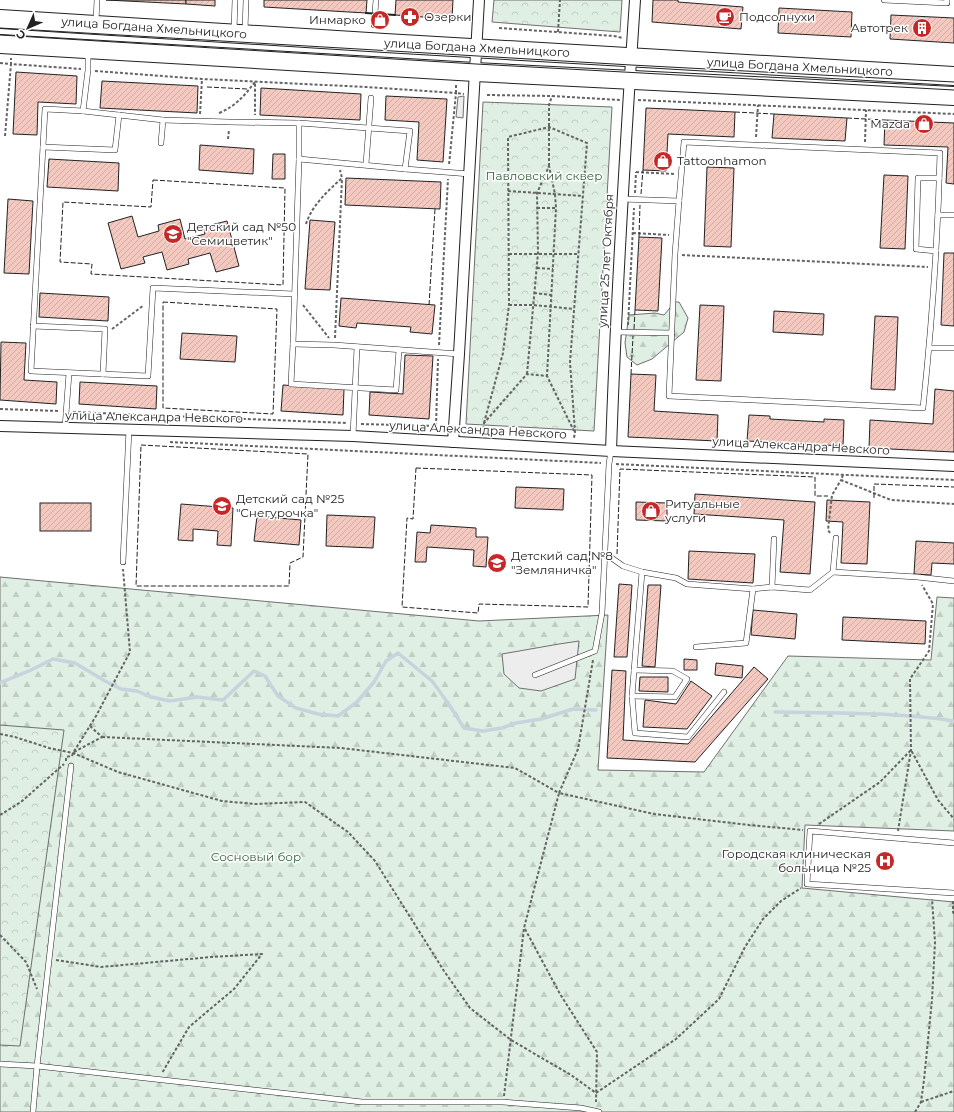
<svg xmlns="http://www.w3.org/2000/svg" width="954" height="1112" font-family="Montserrat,sans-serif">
<defs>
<pattern id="forest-firs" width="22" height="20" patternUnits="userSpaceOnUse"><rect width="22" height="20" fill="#e0efe3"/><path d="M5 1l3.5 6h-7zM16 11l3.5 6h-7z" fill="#c0cdc2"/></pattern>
<pattern id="park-crowns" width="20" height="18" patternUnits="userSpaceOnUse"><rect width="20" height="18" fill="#e0efe3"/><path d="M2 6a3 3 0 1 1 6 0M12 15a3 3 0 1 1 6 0" fill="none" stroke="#c0cdc2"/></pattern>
<pattern id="building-hatch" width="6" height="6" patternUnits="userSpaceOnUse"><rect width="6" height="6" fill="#f3c9c0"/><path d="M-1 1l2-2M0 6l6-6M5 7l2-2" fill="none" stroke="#d0aca5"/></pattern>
</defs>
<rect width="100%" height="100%" fill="#fff"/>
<!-- forest -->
<g fill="url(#forest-firs)" stroke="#6f6f6f">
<polygon points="675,302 679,302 688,318 684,332 652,359 637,365 627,357 625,343 629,315 655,313 664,315"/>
<polygon points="0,577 479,621 608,615 598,770 704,772 788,656 931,660 937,597 954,598 954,831 805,825 802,888 954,902 954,1112 0,1112"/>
</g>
<!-- park -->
<g fill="url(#park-crowns)" stroke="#6f6f6f">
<polygon points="494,0 622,0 620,32 492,22"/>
<polygon points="483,102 612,107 594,431 466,424"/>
<polygon points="0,725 64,730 20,1046 0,1045"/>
</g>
<!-- parking -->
<g fill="#ededed" stroke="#6f6f6f">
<polygon points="464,96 463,118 456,117 458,97"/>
<polygon points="579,641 575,679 541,691 519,688 504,674 502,654 559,644"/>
</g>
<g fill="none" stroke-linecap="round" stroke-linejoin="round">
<!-- stream -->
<g stroke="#c7d3dd" stroke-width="3.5">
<polyline points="0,683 31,670 53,659 75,663 105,681 121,689 137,691 151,697 170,701 197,697 223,700 254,671 265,676 278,696 296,708 318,714 338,716 357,702 374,682 386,661 398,653 432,681 448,703 464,728 483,731 502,728 516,723 541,719 573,709 596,710"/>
<path d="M 775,712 C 835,713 895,712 954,721"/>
</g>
</g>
<!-- building -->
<g fill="url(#building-hatch)" stroke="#222">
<polygon points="106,0 186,0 186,4"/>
<polygon points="186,0 215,0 215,6 186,4"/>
<polygon points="264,0 367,0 366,13 264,7"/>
<polygon points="396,0 453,0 452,19 395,15"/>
<polygon points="653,0 678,0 678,2 743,7 741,29 652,22"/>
<polygon points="779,8 852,12 851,37 778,33"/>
<polygon points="891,15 954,18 954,43 890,39"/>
<polygon points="16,72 77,76 76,104 38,102 37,135 13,134"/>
<polygon points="102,81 198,86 197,113 100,108"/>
<polygon points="261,88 361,94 360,120 260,115"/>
<polygon points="386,96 447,99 443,162 417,160 419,122 385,120"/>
<polygon points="646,108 735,112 734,137 668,134 666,171 643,170"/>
<polygon points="774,114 847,118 845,141 772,138"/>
<polygon points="885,120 954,123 954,184 946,183 948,147 884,145"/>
<polygon points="200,145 254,149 253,174 199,170"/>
<polygon points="273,154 285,154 285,179 272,179"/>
<polygon points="49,159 119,163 118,191 47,187"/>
<polygon points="707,167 734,168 731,247 704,246"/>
<polygon points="884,175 908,176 905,249 880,248"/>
<polygon points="346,178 441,182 440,209 345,205"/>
<polygon points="8,199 33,201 29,274 4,273"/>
<polygon points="132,216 138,237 159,231 158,225 180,219 185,239 205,234 203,227 227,221 239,266 216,272 210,253 188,259 189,264 167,270 162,252 143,257 145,263 121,269 108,223"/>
<polygon points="310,220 335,222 330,290 305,289"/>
<polygon points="639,237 662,238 658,311 635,310"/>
<polygon points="944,253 954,253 954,326 941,325"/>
<polygon points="40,293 109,297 108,321 39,317"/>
<polygon points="341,298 435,305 432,334 410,332 411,327 357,323 356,328 339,326"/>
<polygon points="700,305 724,306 721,381 696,380"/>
<polygon points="774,311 824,314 823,335 773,332"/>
<polygon points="875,316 898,317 895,390 871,389"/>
<polygon points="182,333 237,336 235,362 180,359"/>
<polygon points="1,342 26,343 24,380 57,382 56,404 0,400"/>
<polygon points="405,355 433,356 429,419 369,415 370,392 403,394"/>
<polygon points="631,374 656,375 654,411 718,415 717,441 628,437"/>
<polygon points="80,382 157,386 156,409 79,404"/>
<polygon points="283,385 344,389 343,415 281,411"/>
<polygon points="935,389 954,391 954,452 869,448 870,420 933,424"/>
<polygon points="749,415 770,416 770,419 824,422 824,419 844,420 843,446 747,441"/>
<polygon points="516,487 564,489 563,510 515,508"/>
<polygon points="695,494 815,502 810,574 780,572 784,520 694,514"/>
<polygon points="827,500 870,502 867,564 841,563 843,522 826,521"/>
<polygon points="636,502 667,503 667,521 636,520"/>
<rect x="40" y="503" width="51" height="28"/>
<polygon points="181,504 233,508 231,546 217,545 218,531 193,529 193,541 178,540"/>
<polygon points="327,515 375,517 373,548 326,546"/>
<polygon points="257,516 301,520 299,545 254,541"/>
<polygon points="431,525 476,528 476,537 488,537 486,567 473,566 474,550 427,547 426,562 415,562 417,532 430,533"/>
<polygon points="916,541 954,543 954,564 932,563 931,575 914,574"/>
<polygon points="689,551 755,554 753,583 688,579"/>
<polygon points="619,584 632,585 627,657 614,657"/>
<polygon points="648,585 661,585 655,667 642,666"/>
<polygon points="753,610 797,614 795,639 751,635"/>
<polygon points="843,617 926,621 925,644 842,640"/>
<polygon points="684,659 697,660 697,670 684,670"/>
<polygon points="716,663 743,666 742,678 715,675"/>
<polygon points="754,667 768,679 695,762 607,758 612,670 626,671 623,740 688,744"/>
<polygon points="640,677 668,677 668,692 639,691"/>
<polygon points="691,681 712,696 687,729 643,727 645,700 676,704"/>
</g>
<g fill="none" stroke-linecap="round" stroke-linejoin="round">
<defs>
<g id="lane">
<polyline points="884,0 947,3 947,0"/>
<polyline points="96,21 97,0"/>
<polyline points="374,25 376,0"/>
<polyline points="234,31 235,0"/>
<polyline points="245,31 246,0"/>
<polyline points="83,111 88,70 88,52"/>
<path d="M 684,142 L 940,153 C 938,238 932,323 923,408 L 669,396 L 675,254 L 679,201 Z"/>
<polyline points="161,143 163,120"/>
<polyline points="43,147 115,150 119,115"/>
<polyline points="299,159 405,169 470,174"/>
<polyline points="366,164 371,98"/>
<polyline points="405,169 410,131 299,123 299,159 293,344 334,345 459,354"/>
<polyline points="622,199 679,201"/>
<polyline points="938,215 954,215"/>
<polyline points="936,251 916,249 918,178 939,178"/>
<polyline points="294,294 153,288 148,376 31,371 45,109 83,111 163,120 229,122 299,123"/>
<polyline points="33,326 105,329 103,374"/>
<polyline points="615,332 672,333"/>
<polyline points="293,344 291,384 396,390 399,350"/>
<polyline points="930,348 954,348"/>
<polyline points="65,428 69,373"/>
<polyline points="353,436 357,347"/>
<polyline points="606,554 623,566 642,572 676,578 687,584 753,589 772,587 810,590 833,572 836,538"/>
<polyline points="123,562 129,429"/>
<polyline points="642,572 632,696 635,733 688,737 724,692"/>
<polyline points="833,572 917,577 954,581"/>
<polyline points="772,587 774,539"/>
<polyline points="696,647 746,643 753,589"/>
<polyline points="535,675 595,651 602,613 609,464 611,451"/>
<polyline points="632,696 675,697 687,679 673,671 634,670"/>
<polyline points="954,843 810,831 807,884 954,893"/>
<polyline points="0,1064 37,1066 362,1102 503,1102 581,1108 599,1112"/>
<polyline points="33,1112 37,1066 71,766"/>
</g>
<g id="street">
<polyline points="0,426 353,436 611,451 954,466"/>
<polyline points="453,442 459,354 479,0"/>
<path d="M 611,451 C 616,300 625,150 635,0"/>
</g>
<g id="highway">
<polyline points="0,19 385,43 954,76"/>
<polyline points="0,44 475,72 954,96"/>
</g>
</defs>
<!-- lane casing -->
<use href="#lane" stroke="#222" stroke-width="6"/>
<!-- street casing -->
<use href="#street" stroke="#222" stroke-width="12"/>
<!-- highway casing -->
<use href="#highway" stroke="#222" stroke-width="20"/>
<!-- path -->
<g stroke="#646464" stroke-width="2" stroke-dasharray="3 2" stroke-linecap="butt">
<polyline points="499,28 614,36 623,38"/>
<polyline points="558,32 560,0"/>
<polyline points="0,63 11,64 11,58"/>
<polyline points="95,71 202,79 366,87 456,93 449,165"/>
<polyline points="456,85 456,93 464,94"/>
<polyline points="487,95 552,96 620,100"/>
<polyline points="638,100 954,114"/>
<path d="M 219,113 C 236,106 244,96 255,82 L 255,115"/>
<polyline points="200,114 202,79"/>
<polyline points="5,136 11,64 81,69"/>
<polyline points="756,137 758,105"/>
<polyline points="228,139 229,130"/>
<polyline points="865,142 866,110"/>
<polyline points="549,166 549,105 552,96"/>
<polyline points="636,172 674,174"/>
<polyline points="508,191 583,196"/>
<polyline points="635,193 636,172"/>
<polyline points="537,208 556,208"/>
<path d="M 306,224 C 312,205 328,191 342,178 L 340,170"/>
<polyline points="633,233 669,235"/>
<polyline points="509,254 579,254"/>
<polyline points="682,255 928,267"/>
<polyline points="537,268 553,269"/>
<polyline points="534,293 552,295"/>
<polyline points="303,305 329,338"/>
<polyline points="509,305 533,305 574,309"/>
<polyline points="628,325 634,208"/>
<polyline points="112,329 144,305"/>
<polyline points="335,338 342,178"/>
<polyline points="439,345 448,179"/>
<polyline points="527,374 538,253 537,193 549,166 555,194 556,208 547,376"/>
<polyline points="0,409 59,411"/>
<polyline points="73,412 347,423"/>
<polyline points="484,423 503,353 509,305 508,137 549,127 587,143 570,362 575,432 574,438"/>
<polyline points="361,424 436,426 438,359"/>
<polyline points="483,434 484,423 527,374 547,376 574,431"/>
<polyline points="170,442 601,463"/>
<polyline points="616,464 954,480"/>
<polyline points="843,475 841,480 891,500 954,504"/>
<polyline points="830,533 828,530 832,495 841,480"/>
<polyline points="0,734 15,737 49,748 73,753 118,772 222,801 255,804 305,802 348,832 375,861 444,971 470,1008 511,1040 571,1075 596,1093 676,1039 719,999 745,947 763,919 781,901 801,888"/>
<polyline points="102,737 341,748 515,768 559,793 578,749 593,660"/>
<polyline points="74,752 102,737 90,726"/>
<polyline points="72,756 73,753 96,716 130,652 123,569"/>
<polyline points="66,761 66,757 72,756"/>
<polyline points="0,815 21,802 64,764"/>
<polyline points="819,824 880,782 911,750 938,800 954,819"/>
<polyline points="898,831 911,750 910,679 929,651 933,604 922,585"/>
<polyline points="953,901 953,912 954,914"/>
<polyline points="525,929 560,994 597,1052 596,1102"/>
<polyline points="0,935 26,962 37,989"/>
<polyline points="56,960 101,967 211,957 262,954 234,989 189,1027 162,1073"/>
<polyline points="504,1096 524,928 559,793 654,814 749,825 803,830"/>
<polyline points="921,1102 954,1091"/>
<polyline points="915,1112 921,1102 924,1080 932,1000 935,942 932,899"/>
</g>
<!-- lane -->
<use href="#lane" stroke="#fff" stroke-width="5"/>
<!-- street -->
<use href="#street" stroke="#fff" stroke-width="10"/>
<!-- highway -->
<use href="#highway" stroke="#fff" stroke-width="18"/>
<!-- tram -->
<g stroke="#222" stroke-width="1">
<polyline points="0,28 631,65 954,82"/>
<polyline points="0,35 476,64 954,90"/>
</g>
<!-- fence -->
<g stroke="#222" stroke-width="1" stroke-dasharray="5 2" stroke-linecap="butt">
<polyline points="207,87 247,89"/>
<polyline points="735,112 774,114"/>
<polyline points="847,118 885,120"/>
<polygon points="153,180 285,188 283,285 91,274 92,264 60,262 63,202 151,207"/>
<polyline points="641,194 643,170"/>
<polyline points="639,237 640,205"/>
<polygon points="163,302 277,309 273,414 163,408"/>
<polyline points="429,305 435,209"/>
<polyline points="634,329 635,310"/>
<polyline points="631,374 633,336"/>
<polyline points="717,441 747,441"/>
<polygon points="141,445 308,454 303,557 290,563 289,586 136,586"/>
<polyline points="843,446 869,448"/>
<polygon points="416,468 592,475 588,607 479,604 478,613 402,607 407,518 413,519"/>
<polyline points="874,498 874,484 954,487"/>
<polyline points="617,554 620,469 815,477 815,496 828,496"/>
</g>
<!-- wall -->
<polyline stroke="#222" stroke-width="2" points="366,13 395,15"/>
</g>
<!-- icons -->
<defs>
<symbol id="pharmacy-disc" viewBox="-11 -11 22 22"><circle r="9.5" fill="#c62828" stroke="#fff"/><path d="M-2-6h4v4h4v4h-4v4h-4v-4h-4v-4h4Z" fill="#fff"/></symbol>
<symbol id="cafe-disc" viewBox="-11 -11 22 22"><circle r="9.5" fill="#c62828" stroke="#fff"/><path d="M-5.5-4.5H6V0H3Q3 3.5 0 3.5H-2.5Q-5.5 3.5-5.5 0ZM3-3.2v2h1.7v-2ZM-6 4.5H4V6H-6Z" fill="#fff"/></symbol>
<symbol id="shop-disc" viewBox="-11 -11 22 22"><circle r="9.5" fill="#c62828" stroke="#fff"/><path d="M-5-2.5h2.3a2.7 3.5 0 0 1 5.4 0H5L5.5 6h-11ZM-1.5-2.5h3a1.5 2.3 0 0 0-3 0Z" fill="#fff"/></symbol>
<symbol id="building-disc" viewBox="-11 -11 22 22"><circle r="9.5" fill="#c62828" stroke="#fff"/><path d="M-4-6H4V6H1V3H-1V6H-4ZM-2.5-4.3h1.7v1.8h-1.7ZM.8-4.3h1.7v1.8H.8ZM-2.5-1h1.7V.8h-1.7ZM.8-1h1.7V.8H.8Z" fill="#fff"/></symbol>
<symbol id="school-disc" viewBox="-11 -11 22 22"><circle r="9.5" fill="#c62828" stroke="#fff"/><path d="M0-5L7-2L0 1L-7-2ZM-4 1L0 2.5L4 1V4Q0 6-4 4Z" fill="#fff"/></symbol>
<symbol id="hospital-disc" viewBox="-11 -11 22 22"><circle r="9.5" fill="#c62828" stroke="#fff"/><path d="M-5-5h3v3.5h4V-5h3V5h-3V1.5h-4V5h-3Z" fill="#fff"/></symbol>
</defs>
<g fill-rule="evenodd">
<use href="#pharmacy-disc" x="399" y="6" width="22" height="22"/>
<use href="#cafe-disc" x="714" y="6" width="22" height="22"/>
<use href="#shop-disc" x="369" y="9" width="22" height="22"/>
<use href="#building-disc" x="911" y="17" width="22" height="22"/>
<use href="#shop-disc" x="913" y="113" width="22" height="22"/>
<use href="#shop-disc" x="652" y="150" width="22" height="22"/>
<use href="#school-disc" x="162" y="223" width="22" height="22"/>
<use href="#school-disc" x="211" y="495" width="22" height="22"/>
<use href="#shop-disc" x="640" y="500" width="22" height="22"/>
<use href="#school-disc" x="486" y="552" width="22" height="22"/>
<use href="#hospital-disc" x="874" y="850" width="22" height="22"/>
</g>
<g text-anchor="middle" stroke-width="3" stroke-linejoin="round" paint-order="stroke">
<!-- poi labels -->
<g font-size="12" fill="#222" stroke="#fff" text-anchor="start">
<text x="424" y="21">Озерки</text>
<text x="739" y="21">Подсолнухи</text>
<text x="366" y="24" text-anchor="end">Инмарко</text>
<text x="908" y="32" text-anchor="end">Автотрек</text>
<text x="910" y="128" text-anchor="end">Mazda</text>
<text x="677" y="165">Tattoonhamon</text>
<text x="187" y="231">Детский сад №50<tspan x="187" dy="14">"Семицветик"</tspan></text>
<text x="236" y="503">Детский сад №25<tspan x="236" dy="14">"Снегурочка"</tspan></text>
<text x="665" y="508">Ритуальные<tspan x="665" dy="14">услуги</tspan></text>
<text x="511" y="560">Детский сад №8<tspan x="511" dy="14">"Земляничка"</tspan></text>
<text x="871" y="858" text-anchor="end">Городская клиническая<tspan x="871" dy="14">больница №25</tspan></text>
</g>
<!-- street labels -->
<g font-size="12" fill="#222" stroke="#fff">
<text transform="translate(154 28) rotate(4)" y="4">улица Богдана Хмельницкого</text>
<text transform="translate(477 48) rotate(3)" y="4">улица Богдана Хмельницкого</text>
<text transform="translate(800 67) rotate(3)" y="4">улица Богдана Хмельницкого</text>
<text transform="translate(606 261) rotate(-87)" y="4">улица 25 лет Октября</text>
<text transform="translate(154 417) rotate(1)" y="4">улица Александра Невского</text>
<text transform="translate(478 430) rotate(3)" y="4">улица Александра Невского</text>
<text transform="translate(801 446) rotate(3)" y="4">улица Александра Невского</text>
</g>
<!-- park labels -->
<g font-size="12" fill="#2f5e38" stroke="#fff">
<text x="544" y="180">Павловский сквер</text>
<text x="256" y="861">Сосновый бор</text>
</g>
</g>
<!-- north arrow -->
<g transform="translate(28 28) rotate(225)" stroke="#ffffff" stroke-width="3" paint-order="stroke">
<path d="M0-3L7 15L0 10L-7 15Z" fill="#222222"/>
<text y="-6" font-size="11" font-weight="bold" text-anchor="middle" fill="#222222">С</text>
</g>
</svg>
